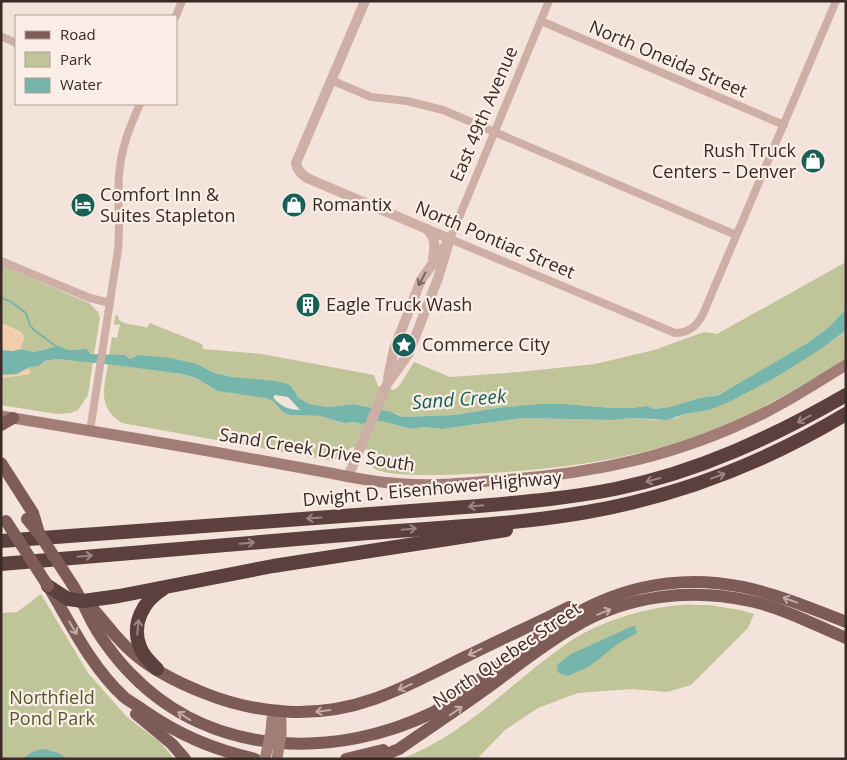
<svg xmlns="http://www.w3.org/2000/svg" width="847" height="760" font-family="'Open Sans',sans-serif">
<rect width="100%" height="100%" fill="#f4e3da"/>
<!-- green -->
<g fill="#bfc599">
<path d="M 846,262 L 846,309 L 829,327 L 809,342 L 735,386 L 718,395 L 700,398 L 670,407 L 654,409 L 647,406 L 631,408 L 612,408 L 565,404 L 503,407 L 454,415 L 403,417 L 398,414 L 355,404 L 328,407 L 309,404 L 299,398 L 291,386 L 288,384 L 232,377 L 215,373 L 197,364 L 138,355 L 130,359 L 125,355 L 109,355 L 112,337 L 117,338 L 120,324 L 114,325 L 115,316 L 118,315 L 119,320 C 126,326 138,324 147,328 L 150,323 L 202,344 L 203,349 L 262,354 L 374,375 L 378,386 L 394,390 L 400,385 L 414,362 L 450,377 L 519,372 L 595,364 L 654,350 L 704,332 L 717,334 Z"/>
<polygon points="1,265 89,303 98,312 100,318 94,354 87,352 86,349 67,350 58,346 34,352 21,349 21,343 24,339 21,332 1,323"/>
<path d="M 846,330 L 846,359 C 810,381 774,403 736,420 C 642,463 542,472 440,475 C 425,475 388,476 375,469 C 371,467 370,465 368,461 L 371,457 L 369,450 L 352,447 L 333,461 L 122,423 C 97,407 104,389 108,364 L 182,374 L 196,378 L 229,393 L 253,395 L 265,398 L 273,401 L 290,415 L 320,416 L 344,423 L 355,422 L 361,424 L 381,421 L 411,429 L 423,427 L 442,429 L 522,418 L 612,420 L 633,418 L 655,420 L 676,418 L 685,414 L 709,410 L 821,349 Z"/>
<path d="M 57,359 L 93,362 L 88,395 L 78,410 L 71,413 L 57,414 L 1,405 L 1,378 L 30,374 L 28,368 C 38,364 47,360 57,359 Z"/>
<polygon points="41,594 88,673 127,717 161,743 174,759 1,759 1,613 17,612"/>
<path d="M 709,605 L 740,610 L 754,614 L 748,628 L 691,685 L 667,692 L 632,689 L 578,693 L 538,708 L 505,730 L 477,759 L 400,759 C 462,737 509,685 562,647 C 593,624 634,611 671,606 C 684,604 697,605 709,605 Z"/>
</g>
<!-- sand -->
<polygon fill="#f4cdad" points="1,323 23,334 24,339 19,352 30,371 30,374 1,378"/>
<!-- water -->
<g fill="#76b5ab" fill-rule="evenodd">
<path d="M 846,309 L 846,330 L 821,349 L 776,377 L 729,402 L 709,410 L 685,414 L 667,420 L 633,418 L 612,420 L 522,418 L 442,429 L 423,427 L 411,429 L 381,421 L 361,424 L 355,422 L 344,423 L 320,416 L 290,415 L 283,412 L 273,401 L 265,398 L 218,391 L 196,378 L 182,374 L 114,365 L 57,359 L 45,361 L 38,366 L 30,367 L 17,374 L 1,375 L 1,350 L 13,351 L 21,349 L 34,352 L 58,346 L 68,350 L 86,349 L 91,354 L 125,355 L 130,359 L 138,355 L 171,358 L 197,364 L 215,373 L 232,377 L 275,381 L 288,384 L 291,386 L 299,398 L 309,404 L 328,407 L 354,404 L 391,412 L 403,417 L 454,415 L 503,407 L 543,404 L 565,404 L 612,408 L 631,408 L 647,406 L 654,409 L 670,407 L 700,398 L 719,395 L 809,342 L 829,327 ZM 275,395 L 288,397 L 300,410 C 290,410 279,406 273,397 Z"/>
<polygon points="633,626 635,626 637,633 619,643 590,666 568,676 559,673 557,670 558,664 571,654"/>
<polygon points="43,749 59,753 68,759 22,759 34,751"/>
</g>
<g fill="none" stroke-linecap="round" stroke-linejoin="round">
<!-- stream -->
<polyline stroke="#76b5ab" stroke-width="2" points="1,298 10,301 26,313 30,325 34,330 57,347"/>
<!-- minor -->
<g stroke="#ceafa5" stroke-width="8">
<path d="M 549,1 L 450,239 L 675,333 C 689,333 697,326 703,314 L 836,1"/>
<polyline points="176,16 182,1"/>
<polyline points="541,21 784,125"/>
<polyline points="1,36 16,43"/>
<polyline points="331,80 371,97 407,101 443,110 736,235"/>
<polyline points="1,261 90,298 110,303"/>
<path d="M 90,431 L 118,250 C 121,222 116,193 120,166 C 123,143 131,124 140,104"/>
</g>
<!-- tertiary -->
<g stroke="#ceafa5" stroke-width="10">
<path d="M 365,1 L 296,163 C 297,170 301,174 307,178 L 450,239"/>
<path d="M 427,229 C 436,238 435,247 433,259"/>
<polyline points="388,378 394,349 421,280 448,242"/>
<polyline points="348,477 387,384 409,353 438,278 450,239"/>
</g>
<!-- secondary -->
<g stroke="#a27d76" stroke-width="11">
<path d="M 1,416 C 78,429 154,441 231,455 C 264,461 297,467 330,473 C 354,478 379,483 404,484 C 436,486 468,483 500,480 C 595,474 681,455 766,412 C 794,398 819,381 846,365"/>
<polyline points="271,732 272,719 277,712 281,720 281,734"/>
</g>
<!-- primary -->
<g stroke="#7d5b56" stroke-width="12">
<polyline points="1,425 13,418"/>
<polyline points="1,463 33,513 39,533"/>
<path d="M 72,584 C 79,595 83,604 89,616 C 98,635 116,659 131,674 C 212,758 336,760 434,712 C 502,667 560,607 641,588 C 719,570 775,594 846,622"/>
<path d="M 48,586 C 71,624 91,667 124,697 C 130,702 137,705 143,710 C 179,735 212,749 255,759"/>
<path d="M 94,610 C 107,624 117,640 132,652 C 152,670 179,683 204,693 C 259,715 318,719 374,699 C 406,688 436,671 467,656 C 501,639 535,624 569,607"/>
<polyline points="136,714 172,744 185,759"/>
<polyline points="346,759 383,750"/>
<path d="M 374,759 L 399,749 C 429,728 460,708 490,686 C 517,666 544,644 574,627 C 627,595 691,588 750,601 C 783,608 815,625 846,638"/>
</g>
<!-- motorway -->
<g stroke="#5b403d" stroke-width="14">
<path d="M 1,541 L 479,506 C 524,502 570,498 615,489 C 698,472 773,437 846,395"/>
<path d="M 1,564 C 116,555 230,544 344,535 C 425,528 507,526 587,512 C 679,496 766,462 846,414"/>
<polyline points="48,586 68,599 83,601 119,596 273,566 506,530"/>
<path d="M 157,669 C 151,663 143,656 140,647 C 131,624 143,601 163,589"/>
</g>
<!-- secondary-bridge -->
<g stroke="#a27d76" stroke-width="11">
<polyline points="265,759 271,732"/>
<polyline points="277,759 281,734"/>
</g>
<!-- primary-bridge -->
<g stroke="#7d5b56" stroke-width="12">
<polyline points="27,519 40,535 72,584"/>
<polyline points="6,521 48,586"/>
</g>
</g>
<!-- one-way arrows -->
<defs><path id="oneway-shaft" d="M-6 0H5M1.5-3L5.5 0L1.5 3" fill="none" stroke-width="1.6" stroke-linecap="round" stroke-linejoin="round" transform="scale(1.25)"/></defs>
<use stroke="#7c6560" href="#oneway-shaft" transform="translate(422 279) rotate(118)"/>
<g stroke="#9b8681">
<use href="#oneway-shaft" transform="translate(804 419) rotate(151)"/>
<use href="#oneway-shaft" transform="translate(718 476) rotate(-20)"/>
<use href="#oneway-shaft" transform="translate(653 480) rotate(165)"/>
<use href="#oneway-shaft" transform="translate(476 506) rotate(175)"/>
<use href="#oneway-shaft" transform="translate(314 518) rotate(176)"/>
<use href="#oneway-shaft" transform="translate(409 529) rotate(-5)"/>
<use href="#oneway-shaft" transform="translate(247 543) rotate(-5)"/>
<use href="#oneway-shaft" transform="translate(85 556) rotate(-5)"/>
<use href="#oneway-shaft" transform="translate(138 627) rotate(-84)"/>
</g>
<g stroke="#c2aca6">
<use href="#oneway-shaft" transform="translate(790 600) rotate(-159)"/>
<use href="#oneway-shaft" transform="translate(604 612) rotate(-22)"/>
<use href="#oneway-shaft" transform="translate(73 628) rotate(59)"/>
<use href="#oneway-shaft" transform="translate(475 652) rotate(154)"/>
<use href="#oneway-shaft" transform="translate(405 687) rotate(156)"/>
<use href="#oneway-shaft" transform="translate(323 711) rotate(173)"/>
<use href="#oneway-shaft" transform="translate(456 711) rotate(-35)"/>
<use href="#oneway-shaft" transform="translate(184 716) rotate(-147)"/>
</g>
<!-- icons -->
<defs>
<symbol id="shop-disc" viewBox="-11 -11 22 22"><circle r="9.5" fill="#185f55" stroke="#fbeee7"/><path d="M-5-2.5h2.3a2.7 3.5 0 0 1 5.4 0H5L5.5 6h-11ZM-1.5-2.5h3a1.5 2.3 0 0 0-3 0Z" fill="#fff"/></symbol>
<symbol id="hotel-disc" viewBox="-11 -11 22 22"><circle r="9.5" fill="#185f55" stroke="#fbeee7"/><path d="M-6-4.5h1.5V1H6V5H4.5V3h-9V5H-6ZM-4 0a1.8 1.8 0 1 1 3.6 0ZM.5 0V-2.5h3Q6-2.5 6 0Z" fill="#fff"/></symbol>
<symbol id="building-disc" viewBox="-11 -11 22 22"><circle r="9.5" fill="#185f55" stroke="#fbeee7"/><path d="M-4-6H4V6H1V3H-1V6H-4ZM-2.5-4.3h1.7v1.8h-1.7ZM.8-4.3h1.7v1.8H.8ZM-2.5-1h1.7V.8h-1.7ZM.8-1h1.7V.8H.8Z" fill="#fff"/></symbol>
<symbol id="sight-disc" viewBox="-11 -11 22 22"><circle r="9.5" fill="#185f55" stroke="#fbeee7"/><path d="M0-6L1.8-2.2L6-1.7L2.9 1.2L3.7 5.4L0 3.3L-3.7 5.4L-2.9 1.2L-6-1.7L-1.8-2.2Z" fill="#fff"/></symbol>
</defs>
<g fill-rule="evenodd">
<use href="#shop-disc" x="799" y="147" width="28" height="28"/>
<use href="#hotel-disc" x="69" y="191" width="28" height="28"/>
<use href="#shop-disc" x="280" y="191" width="28" height="28"/>
<use href="#building-disc" x="294" y="291" width="28" height="28"/>
<use href="#sight-disc" x="390" y="331" width="28" height="28"/>
</g>
<g text-anchor="middle" stroke-width="4.5" stroke-linejoin="round" paint-order="stroke">
<!-- street labels -->
<g font-size="18" fill="#392927" stroke="#fbeee7">
<text transform="translate(668 59) rotate(23)" y="6">North Oneida Street</text>
<text transform="translate(484 114) rotate(-67)" y="6">East 49th Avenue</text>
<text transform="translate(495 240) rotate(23)" y="6">North Pontiac Street</text>
<text transform="translate(317 450) rotate(9)" y="6">Sand Creek Drive South</text>
<text transform="translate(432 489) rotate(-5)" y="6">Dwight D. Eisenhower Highway</text>
<text transform="translate(507 655) rotate(-34)" y="6">North Quebec Street</text>
</g>
<!-- poi labels -->
<g font-size="18" fill="#392927" stroke="#fbeee7" text-anchor="start">
<text x="796" y="157" text-anchor="end">Rush Truck<tspan x="796" dy="21">Centers – Denver</tspan></text>
<text x="100" y="201">Comfort Inn &amp;<tspan x="100" dy="21">Suites Stapleton</tspan></text>
<text x="312" y="211">Romantix</text>
<text x="326" y="311">Eagle Truck Wash</text>
<text x="422" y="351">Commerce City</text>
</g>
<!-- park labels -->
<g font-size="18" fill="#525a28" stroke="#fbeee7">
<text x="52" y="704">Northfield<tspan x="52" dy="21">Pond Park</tspan></text>
</g>
<!-- water labels -->
<g font-size="19" font-style="italic" fill="#185f55" stroke="#fbeee7">
<text transform="translate(459 399) rotate(-4)" y="7">Sand Creek</text>
</g>
</g>
<!-- border -->
<rect width="847" height="760" fill="none" stroke="#392927" stroke-width="5"/>
<!-- legend -->
<rect x="15" y="15" width="162" height="90" fill="#fbeee7" stroke="#ad9f9a"/>
<rect x="25" y="31" width="25" height="8" fill="#7d5b56" stroke="#ad9f9a"/>
<text x="60" y="40" font-size="15" fill="#392927">Road</text>
<rect x="25" y="52" width="25" height="15" fill="#bfc599" stroke="#ad9f9a"/>
<text x="60" y="65" font-size="15" fill="#392927">Park</text>
<rect x="25" y="78" width="25" height="15" fill="#76b5ab" stroke="#ad9f9a"/>
<text x="60" y="90" font-size="15" fill="#392927">Water</text>
</svg>
